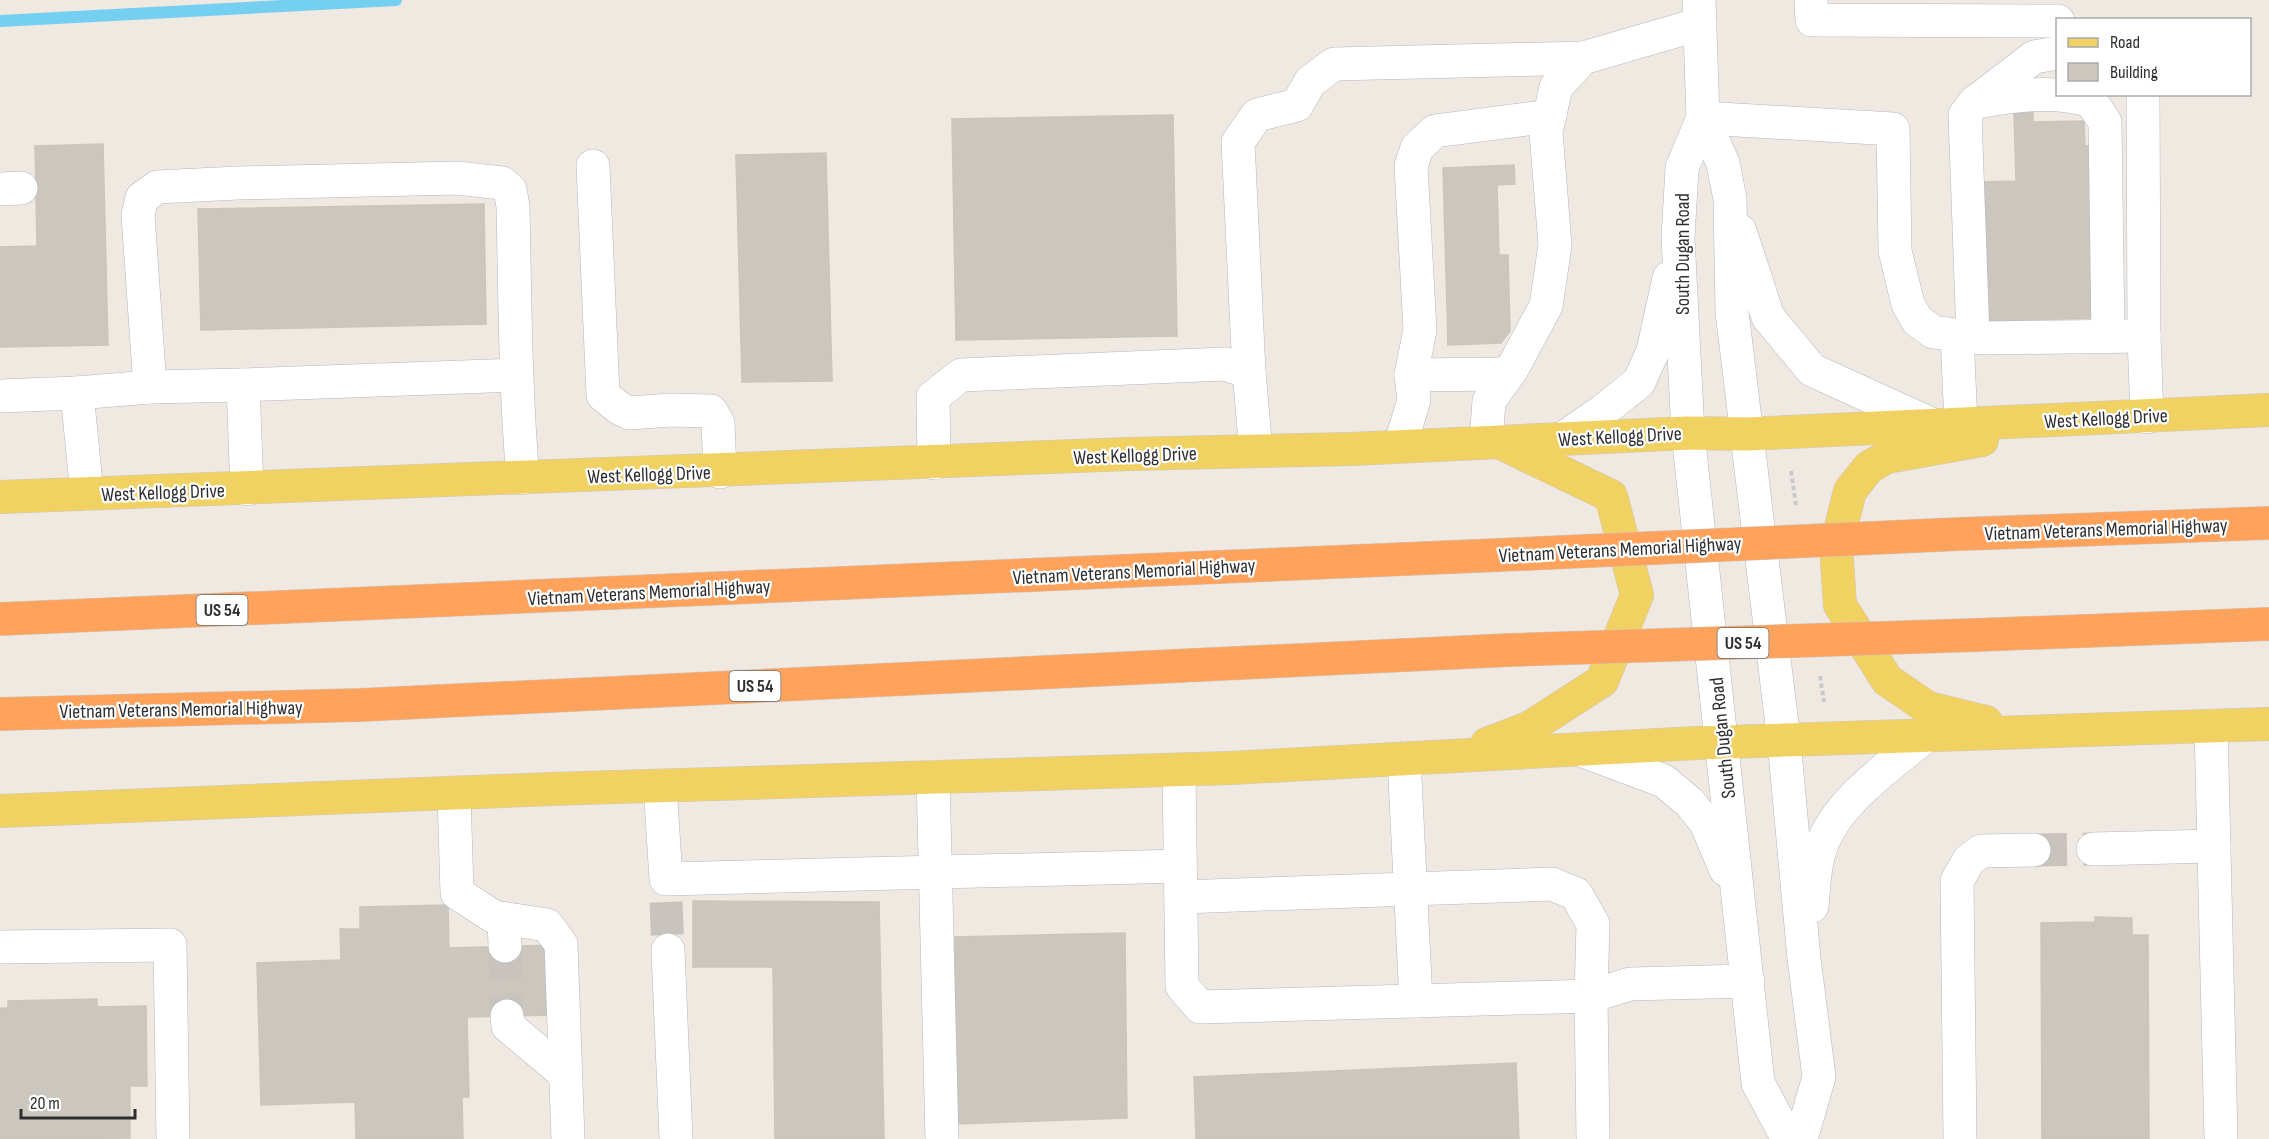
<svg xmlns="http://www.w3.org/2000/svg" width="2269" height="1139" font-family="'Sofia Sans Condensed',sans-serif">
<rect width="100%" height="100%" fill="#efe9e1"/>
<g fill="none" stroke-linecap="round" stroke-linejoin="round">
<!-- stream -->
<polyline stroke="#75cff0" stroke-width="12" points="0,21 396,0"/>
</g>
<!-- building -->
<g fill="#cbc7bf" stroke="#cbc5ba" stroke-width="1.5">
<polygon points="2033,112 2033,122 2084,121 2085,146 2095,145 2098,318 1984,321 1981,182 2016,181 2014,113"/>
<polygon points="1173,115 1177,336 956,340 952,119"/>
<polygon points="103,144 108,345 0,347 0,247 37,246 35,146"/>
<polygon points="826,153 832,381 742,382 736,155"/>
<polygon points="1514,165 1515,184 1497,185 1499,255 1508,255 1510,331 1501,343 1448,345 1443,168"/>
<polygon points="484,204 486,324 201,330 198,209"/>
<polygon points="693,901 879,902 884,1139 775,1139 773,967 693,967"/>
<polygon points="448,905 449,948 555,945 557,1015 467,1017 469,1097 462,1097 463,1139 356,1139 355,1102 261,1105 257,963 341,960 340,929 360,929 360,907"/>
<polygon points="2095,917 2132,918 2132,935 2148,935 2149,1139 2042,1139 2041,923 2095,922"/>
<polygon points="1125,933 1127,1118 955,1124 955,937"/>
<polygon points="97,999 97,1007 146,1006 147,1086 130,1086 130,1138 0,1139 0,1008 8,1008 8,1001"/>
<polygon points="1516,1063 1519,1139 1196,1139 1194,1077"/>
</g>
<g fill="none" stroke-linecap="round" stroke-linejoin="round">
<!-- minor-tunnel -->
<g stroke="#c8c4bd" stroke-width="33" stroke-dasharray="33 16" stroke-linecap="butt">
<polyline points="2034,850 2093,849"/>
<polyline points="666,902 668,950"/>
<polyline points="505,946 507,1016"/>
</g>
<defs>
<g id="minor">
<polyline points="1699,0 1703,118 1723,163 1730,199 1732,312 1784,741 1804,958 1819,1077 1801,1139"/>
<polyline points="1811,0 1812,20 2058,21"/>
<polyline points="2143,94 2144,336 2147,417"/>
<polyline points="1978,100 2034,57 2058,53"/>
<polyline points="1703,118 1682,168 1678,238 1688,433 1758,1083 1788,1139"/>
<polyline points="1703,118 1893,129 1895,251 1908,304 1917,320 1933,332 1981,338 2144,336"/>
<polyline points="593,166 603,395 619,408 629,413 671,410 711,411 718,423 720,472"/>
<polyline points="0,189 21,188"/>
<polyline points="1740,231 1768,317 1812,370 1933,425"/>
<polyline points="1957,335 1961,424"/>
<path d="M 1973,337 L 1965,115 L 1975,102 C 2013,96 2053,89 2091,101 L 2105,122 L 2108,336"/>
<polyline points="1249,372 1238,142 1257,115 1297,105 1310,82 1334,64 1583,58"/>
<polyline points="1411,375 1508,374"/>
<polyline points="243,385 516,375"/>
<polyline points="77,393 150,387"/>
<polyline points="0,396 77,393 87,494"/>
<polyline points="1562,439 1604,410 1639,382 1653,351 1669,278"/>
<polyline points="1486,442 1489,401 1512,369 1546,306 1555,245 1546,132 1556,87 1583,58 1700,24"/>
<polyline points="1400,446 1414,400 1411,375 1420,330 1411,166 1417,148 1435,131 1550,116"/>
<polyline points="934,463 933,397 961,375 1225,364 1249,372 1256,451"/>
<path d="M 247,489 L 243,385 L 150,387 L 138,215 L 142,198 L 157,187 L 238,183 L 457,178 L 502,183 L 510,190 L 513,206 C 515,297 515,388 523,478"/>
<polyline points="2211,726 2221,1139"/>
<polyline points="1578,749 1664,781 1690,803 1706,823 1726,870"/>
<polyline points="1404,758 1416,1001"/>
<polyline points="1179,770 1182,986 1200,1007 1591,996 1593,1139"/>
<polyline points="933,777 942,1139"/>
<polyline points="660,786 666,879 1180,866"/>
<polyline points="454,793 457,893 494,917 547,925 561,944 568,1139"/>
<polyline points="2093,849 2214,846"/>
<polyline points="1181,897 1552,884 1576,894 1593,924 1591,996 1630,984 1748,981"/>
<path d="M 1812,906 C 1814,888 1814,867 1820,850 C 1835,802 1890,766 1927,735"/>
<polyline points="504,919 505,946"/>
<polyline points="0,947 170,945 173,1139"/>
<polyline points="668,950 676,1139"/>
<polyline points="507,1016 508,1026 565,1074"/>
<polyline points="1960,1139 1957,881 1969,860 1981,851 2034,850"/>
</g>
<g id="major">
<polyline points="1982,440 1887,457 1869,467 1850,491 1836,547 1840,605 1887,680 1928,708 1986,722"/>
<polyline points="0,497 1129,454 1352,449 1688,433 1747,434 2269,410"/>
<polyline points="1487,744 1529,728 1602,681 1637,595 1611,496 1503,444"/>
<polyline points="0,811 551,789 1230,768 1696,743 2269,724"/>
</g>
<g id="highway">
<polyline points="1960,534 2269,523"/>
<polyline points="0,619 1499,555"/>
<polyline points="1976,635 2269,624"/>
<polyline points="0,714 360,705 1510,650"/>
</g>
</defs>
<!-- minor casing -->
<use href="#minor" stroke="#b4b7c1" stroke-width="34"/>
<!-- major casing -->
<use href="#major" stroke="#c9c9c9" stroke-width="34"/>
<!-- highway casing -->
<use href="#highway" stroke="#c9c9c9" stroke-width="34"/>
<!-- path -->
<g stroke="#c9c9c9" stroke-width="4" stroke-dasharray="4.5 3" stroke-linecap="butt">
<polyline points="1791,471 1796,505"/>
<polyline points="1820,676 1824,702"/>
</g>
<!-- minor -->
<use href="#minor" stroke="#fff" stroke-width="33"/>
<!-- major -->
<use href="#major" stroke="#f2d163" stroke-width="33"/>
<!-- highway -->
<use href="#highway" stroke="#ffa35c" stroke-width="33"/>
<defs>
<g id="highway-bridge">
<polyline points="1499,555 1960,534"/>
<polyline points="1510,650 1976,635"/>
</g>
</defs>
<!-- highway-bridge casing -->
<use href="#highway-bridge" stroke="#c9c9c9" stroke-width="34" stroke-linecap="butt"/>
<!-- highway-bridge -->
<use href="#highway-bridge" stroke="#ffa35c" stroke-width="33"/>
</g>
<g text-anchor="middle" stroke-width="4.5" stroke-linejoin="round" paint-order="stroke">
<!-- shield labels -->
<g fill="#fff" stroke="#6d6d6d" stroke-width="1.5">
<rect x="196.5" y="595" width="51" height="30" rx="4.5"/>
<rect x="1717.5" y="628" width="51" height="30" rx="4.5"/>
<rect x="729.5" y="671" width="51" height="30" rx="4.5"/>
</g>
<g font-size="18" font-weight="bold" fill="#2e2e2e">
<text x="222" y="616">US 54</text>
<text x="1743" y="649">US 54</text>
<text x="755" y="692">US 54</text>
</g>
<!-- street labels -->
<g font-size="20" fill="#2e2e2e" stroke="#fff">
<text transform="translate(1682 254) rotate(-90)" y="7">South Dugan Road</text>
<text transform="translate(2106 418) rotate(-3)" y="7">West Kellogg Drive</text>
<text transform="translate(1620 436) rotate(-3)" y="7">West Kellogg Drive</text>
<text transform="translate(1135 455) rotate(-2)" y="7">West Kellogg Drive</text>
<text transform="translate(649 474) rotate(-2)" y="7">West Kellogg Drive</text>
<text transform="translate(163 492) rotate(-2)" y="7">West Kellogg Drive</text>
<text transform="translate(2106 529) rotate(-2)" y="7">Vietnam Veterans Memorial Highway</text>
<text transform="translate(1620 549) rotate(-3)" y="7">Vietnam Veterans Memorial Highway</text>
<text transform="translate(1134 571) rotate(-3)" y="7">Vietnam Veterans Memorial Highway</text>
<text transform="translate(649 592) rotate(-3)" y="7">Vietnam Veterans Memorial Highway</text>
<text transform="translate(181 709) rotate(-1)" y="7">Vietnam Veterans Memorial Highway</text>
<text transform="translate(1722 738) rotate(-96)" y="7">South Dugan Road</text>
</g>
</g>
<!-- legend -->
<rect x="2056" y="18" width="195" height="78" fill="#ffffff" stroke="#ababab" stroke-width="1.5"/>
<rect x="2068" y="38" width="30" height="9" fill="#f2d163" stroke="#ababab" stroke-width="1.5"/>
<text x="2110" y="48" font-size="18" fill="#2e2e2e">Road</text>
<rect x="2068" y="63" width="30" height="18" fill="#cbc7bf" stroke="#ababab" stroke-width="1.5"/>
<text x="2110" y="78" font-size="18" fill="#2e2e2e">Building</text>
<!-- scale -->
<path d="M21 1109v9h114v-9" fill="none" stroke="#2e2e2e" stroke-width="3"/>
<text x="30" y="1109" font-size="18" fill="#2e2e2e" stroke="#ffffff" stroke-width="4.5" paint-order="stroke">20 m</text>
</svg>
